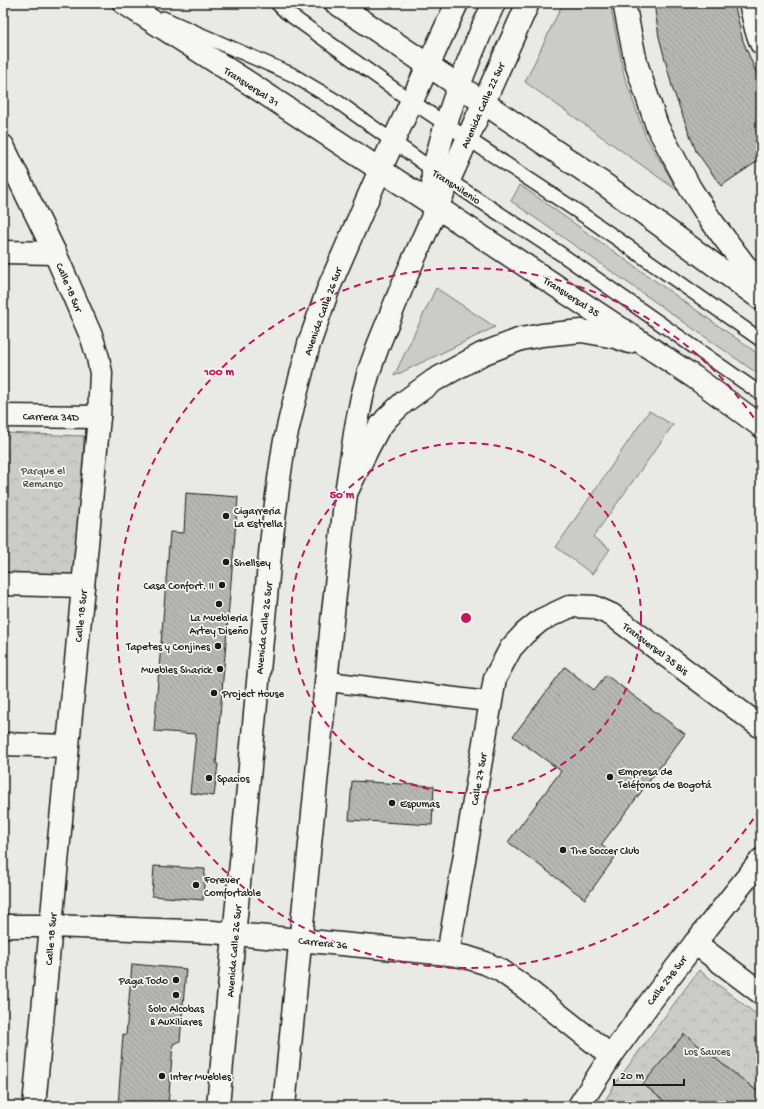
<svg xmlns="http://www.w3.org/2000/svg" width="764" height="1109" font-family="'Gochi Hand',sans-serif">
<defs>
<pattern id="park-crowns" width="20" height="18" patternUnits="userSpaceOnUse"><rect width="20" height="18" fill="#cbcbc7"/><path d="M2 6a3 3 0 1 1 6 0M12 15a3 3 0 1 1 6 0" fill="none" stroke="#aeaeaa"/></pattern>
<pattern id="building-back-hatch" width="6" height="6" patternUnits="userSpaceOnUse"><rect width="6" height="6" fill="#b6b6b3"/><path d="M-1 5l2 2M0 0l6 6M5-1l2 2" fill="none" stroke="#9c9c99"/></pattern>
</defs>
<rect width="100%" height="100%" fill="#e9e9e5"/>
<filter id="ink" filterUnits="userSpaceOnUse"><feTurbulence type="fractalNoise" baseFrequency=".025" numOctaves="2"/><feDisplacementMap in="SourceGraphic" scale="8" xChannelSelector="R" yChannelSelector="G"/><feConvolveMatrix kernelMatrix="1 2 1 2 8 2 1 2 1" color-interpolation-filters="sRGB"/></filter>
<g filter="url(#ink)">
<!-- green -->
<g fill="#cbcbc7" stroke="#747472">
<polygon points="563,3 610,3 624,75 645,135 678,191 525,82"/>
<polygon points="520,185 761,356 761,376 511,201"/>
<polygon points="436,288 495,327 394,376"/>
<polygon points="649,411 673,425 593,537 610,549 592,574 556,547"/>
</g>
<!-- park -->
<g fill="url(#park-crowns)" stroke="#747472">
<polygon points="3,433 84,436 80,583 3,581"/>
<polygon points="699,970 761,1018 761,1106 602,1106 615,1084"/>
</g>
<!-- building -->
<g fill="url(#building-back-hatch)" stroke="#1c1c1c">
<polygon points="654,3 734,3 743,41 761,84 761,159 721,186 696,151 673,90 659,37"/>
<polygon points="186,493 238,497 216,764 218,764 214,796 190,793 196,734 154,731 170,532 184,533"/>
<polygon points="565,667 594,690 606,675 685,734 601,845 616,856 585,899 508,842 561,771 513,736"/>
<polygon points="352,781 434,786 432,825 349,820"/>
<polygon points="154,866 205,869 203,900 152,896"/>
<polygon points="132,964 186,969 180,1041 173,1044 168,1106 118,1106 123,1034 126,1035"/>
<polygon points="684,1034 761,1094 761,1106 670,1106 643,1084"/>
</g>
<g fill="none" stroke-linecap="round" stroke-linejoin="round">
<defs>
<g id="service">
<polyline points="277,3 286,12 411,101 589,219 761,340"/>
<polyline points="163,18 291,74 338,102 433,170 561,254 761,394"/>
</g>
<polyline id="pedestrian" points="325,681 491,702"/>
<g id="minor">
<polyline points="750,3 756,29 761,43"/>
<polyline points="3,146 55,253 92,338 98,358 101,373 99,417 34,1106"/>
<polyline points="3,252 55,253"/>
<polyline points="3,416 99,417"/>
<polyline points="3,584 83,586"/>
<polyline points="3,744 67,746"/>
<polyline points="3,926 51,926 213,932 448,954 466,957 485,963 500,970 524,987 611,1056"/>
<polyline points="695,943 761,993"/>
<polyline points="448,954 495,678 511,648 525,633 541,620 571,606 594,607 612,615 761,727"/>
<polyline points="579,1106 611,1056 648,1005 695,943 761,860"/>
</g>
<g id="primary">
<polyline points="218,1106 271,544 279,479 284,445 293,406 309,344 329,287 380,170 457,3"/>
<polyline points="284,1106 332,622 346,493 356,427 362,397 369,371 378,346 408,272 528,3"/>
</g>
<g id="trunk">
<polyline points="124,3 249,83 694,377 761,426"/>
<polyline points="336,3 604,184 761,299"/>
<polyline points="624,3 636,63 657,126 690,188 710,219 761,287"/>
<path d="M 437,207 C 435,195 432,183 433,171 C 435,161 439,150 441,141 C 454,93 473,48 494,3"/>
<polyline points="346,493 367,450 378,429 387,418 404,402 433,381 482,354 521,339 542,335 582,331 615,337 629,342"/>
</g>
</defs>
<!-- service casing -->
<use href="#service" stroke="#1c1c1c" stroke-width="16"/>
<!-- pedestrian casing -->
<use href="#pedestrian" stroke="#1c1c1c" stroke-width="22"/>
<!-- minor casing -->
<use href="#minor" stroke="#1c1c1c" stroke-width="25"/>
<!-- primary casing -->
<use href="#primary" stroke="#1c1c1c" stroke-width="25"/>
<!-- trunk casing -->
<use href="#trunk" stroke="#1c1c1c" stroke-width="25"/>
<!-- service -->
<use href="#service" stroke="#f6f6f2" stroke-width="13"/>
<!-- pedestrian -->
<use href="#pedestrian" stroke="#f6f6f2" stroke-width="19"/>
<!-- minor -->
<use href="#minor" stroke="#f6f6f2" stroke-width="22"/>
<!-- primary -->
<use href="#primary" stroke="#f6f6f2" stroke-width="22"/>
<!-- trunk -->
<use href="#trunk" stroke="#f6f6f2" stroke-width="22"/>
</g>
</g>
<!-- distance rings -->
<g fill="none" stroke="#c2185b" stroke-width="2" stroke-dasharray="7 5">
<circle cx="466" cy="618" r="175"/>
<path d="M760 809A350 350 0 1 1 760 427"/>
</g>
<!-- markers -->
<g fill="#1c1c1c" stroke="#f6f6f2" stroke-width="1.5">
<circle cx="226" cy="516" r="4"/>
<circle cx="226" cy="562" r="4"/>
<circle cx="222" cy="585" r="4"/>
<circle cx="219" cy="604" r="4"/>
<circle cx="218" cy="646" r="4"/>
<circle cx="220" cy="669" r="4"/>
<circle cx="214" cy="693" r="4"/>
<circle cx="610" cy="777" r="4"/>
<circle cx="209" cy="778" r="4"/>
<circle cx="392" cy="803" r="4"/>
<circle cx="563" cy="850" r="4"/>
<circle cx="196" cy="885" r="4"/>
<circle cx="176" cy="980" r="4"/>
<circle cx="176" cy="995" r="4"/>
<circle cx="162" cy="1076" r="4"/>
</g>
<g text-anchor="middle" stroke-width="3.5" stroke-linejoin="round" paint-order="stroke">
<!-- street labels -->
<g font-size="11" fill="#1c1c1c" stroke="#f6f6f2">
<text transform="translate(252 86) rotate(33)" y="4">Transversal 31</text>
<text transform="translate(482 105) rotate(-66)" y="4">Avenida Calle 22 Sur</text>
<text transform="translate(457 186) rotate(33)" y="4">TransMilenio</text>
<text transform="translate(70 287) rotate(67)" y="4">Calle 18 Sur</text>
<text transform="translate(572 296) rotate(33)" y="4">Transversal 35</text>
<text transform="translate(322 311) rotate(-70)" y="4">Avenida Calle 26 Sur</text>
<text transform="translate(51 416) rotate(1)" y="4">Carrera 34D</text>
<text transform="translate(80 616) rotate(-84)" y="4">Calle 18 Sur</text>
<text transform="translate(263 628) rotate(-84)" y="4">Avenida Calle 26 Sur</text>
<text transform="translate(656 648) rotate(37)" y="4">Transversal 35 Bis</text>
<text transform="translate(478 779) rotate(-80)" y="4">Calle 27 Sur</text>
<text transform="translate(50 939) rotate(-85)" y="4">Calle 18 Sur</text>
<text transform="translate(323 942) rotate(6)" y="4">Carrera 36</text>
<text transform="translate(233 951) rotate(-85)" y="4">Avenida Calle 26 Sur</text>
<text transform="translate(666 980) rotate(-53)" y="4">Calle 27B Sur</text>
</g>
<!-- park labels -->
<g font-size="11" fill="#51514f" stroke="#f6f6f2">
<text x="43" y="474">Parque el<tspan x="43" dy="13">Remanso</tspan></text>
<text x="707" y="1055">Los Sauces</text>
</g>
<!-- poi labels -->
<g font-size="11" fill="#1c1c1c" stroke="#f6f6f2" text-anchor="start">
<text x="234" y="514">Cigarreria<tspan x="234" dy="13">La Estrella</tspan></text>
<text x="234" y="566">Shellsey</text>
<text x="214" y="589" text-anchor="end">Casa Confort. II</text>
<text x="219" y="621" text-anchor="middle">La Muebleria<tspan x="219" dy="13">Artey Diseño</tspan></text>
<text x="210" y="650" text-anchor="end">Tapetes y Conjines</text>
<text x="212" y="673" text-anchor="end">Muebles Sharick</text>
<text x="222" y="697">Project House</text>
<text x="618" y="775">Empresa de<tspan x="618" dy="13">Teléfonos de Bogotá</tspan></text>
<text x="217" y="782">Spacios</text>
<text x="400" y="807">Espumas</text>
<text x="571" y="854">The Soccer Club</text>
<text x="204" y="883">Forever<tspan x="204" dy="13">Comfortable</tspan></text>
<text x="168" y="984" text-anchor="end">Paga Todo</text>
<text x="176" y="1012" text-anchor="middle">Solo Alcobas<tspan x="176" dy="13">&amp; Auxiliares</tspan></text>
<text x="170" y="1080">Inter Muebles</text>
</g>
</g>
<circle cx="466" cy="618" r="6" fill="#c2185b" stroke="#f6f6f2" stroke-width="2"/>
<g font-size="12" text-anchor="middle" font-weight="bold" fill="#c2185b" stroke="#f6f6f2" stroke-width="3.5" stroke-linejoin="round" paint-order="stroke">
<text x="219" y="375">100 m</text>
<text x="342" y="498">50 m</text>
</g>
<!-- margin -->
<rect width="764" height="1109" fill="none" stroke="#f6f6f2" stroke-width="16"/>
<rect x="8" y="8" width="748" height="1093" fill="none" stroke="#1c1c1c" stroke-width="1.5" filter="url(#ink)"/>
<!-- scale -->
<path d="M614 1079v6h70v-6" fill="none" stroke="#1c1c1c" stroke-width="2"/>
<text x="620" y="1079" font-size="12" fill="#1c1c1c" stroke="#f6f6f2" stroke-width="3" paint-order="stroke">20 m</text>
</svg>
